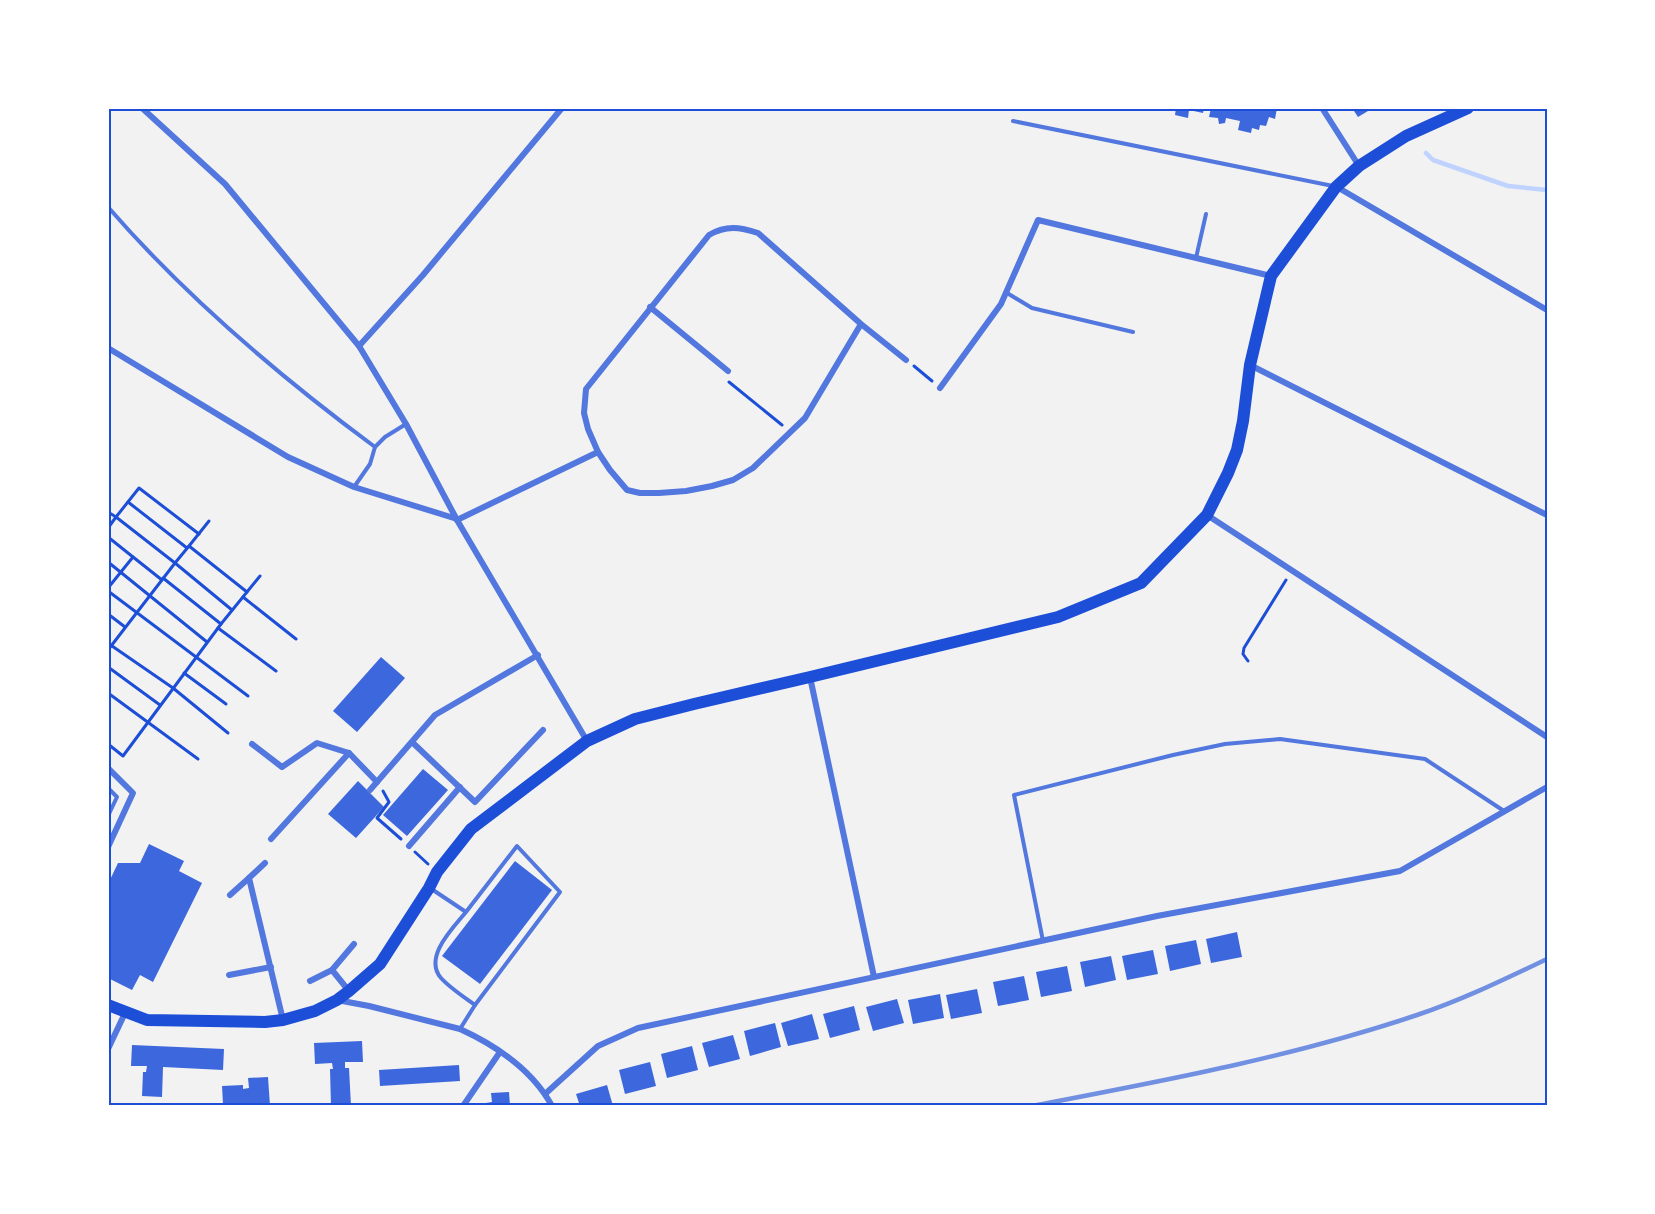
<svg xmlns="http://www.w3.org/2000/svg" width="1655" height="1214" font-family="Cabin,sans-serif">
<rect width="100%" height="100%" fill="#f2f2f2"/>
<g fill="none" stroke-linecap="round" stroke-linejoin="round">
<!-- stream -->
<polyline stroke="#bfd3fe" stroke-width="4.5" points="1426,153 1433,160 1508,186 1547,190"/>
</g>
<!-- building -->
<g fill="#3d67dc">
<polygon points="1176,108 1204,108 1203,113 1189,110 1188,118 1175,115"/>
<polygon points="1211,108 1277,108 1275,119 1269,117 1266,126 1260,125 1259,130 1252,128 1251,133 1238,130 1240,121 1226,118 1225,123 1219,124 1218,118 1209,117"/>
<polygon points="1352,108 1373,108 1358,117"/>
<polygon points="381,657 405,678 357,732 333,711"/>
<polygon points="423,769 448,790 407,836 383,815"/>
<polygon points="358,781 384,807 356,838 328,814"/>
<polygon points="149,844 184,861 179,871 202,883 153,982 140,975 132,990 108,978 108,884 118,863 140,863"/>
<polygon points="515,861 552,890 480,984 442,956"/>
<polygon points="1237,932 1242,957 1211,963 1206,939"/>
<polygon points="1196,940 1201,964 1170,971 1165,946"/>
<polygon points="1153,950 1158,974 1127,980 1122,956"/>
<polygon points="1111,956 1116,980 1085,987 1080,962"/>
<polygon points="1067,966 1072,991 1041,997 1036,972"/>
<polygon points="1024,976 1029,1000 998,1006 993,982"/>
<polygon points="977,989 982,1013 951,1019 946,995"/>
<polygon points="940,994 944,1018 913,1024 908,1000"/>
<polygon points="897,999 904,1023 873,1031 866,1007"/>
<polygon points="854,1006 860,1030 830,1038 823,1014"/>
<polygon points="812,1014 819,1039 788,1046 781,1023"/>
<polygon points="775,1023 781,1047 750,1056 744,1031"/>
<polygon points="733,1035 740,1059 709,1067 702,1043"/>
<polygon points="362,1041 363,1062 345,1062 345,1068 349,1068 351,1106 331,1106 330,1069 333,1069 332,1063 315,1064 314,1043"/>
<polygon points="132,1045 224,1049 223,1070 163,1067 162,1097 142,1096 143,1072 146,1072 147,1066 131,1066"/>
<polygon points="692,1046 698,1070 667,1078 661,1054"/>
<polygon points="650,1062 656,1086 625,1094 619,1070"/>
<polygon points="459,1065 460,1081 380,1086 379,1070"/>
<polygon points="268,1077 270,1106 250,1106 250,1103 223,1104 222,1086 243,1085 243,1089 249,1088 248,1078"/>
<polygon points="607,1085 613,1106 580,1106 576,1094"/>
<polygon points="509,1092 510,1106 487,1106 486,1103 492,1102 491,1093"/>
</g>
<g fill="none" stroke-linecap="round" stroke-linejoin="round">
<!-- path -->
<g stroke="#1d4ed8" stroke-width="3">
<polyline points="914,366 932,381"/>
<polyline points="729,382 782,425"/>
<polyline points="128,502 187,548"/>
<polyline points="108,512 116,517 139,488 199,534"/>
<polyline points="108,528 116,517 175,563 108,650"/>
<polyline points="108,537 133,557 108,588"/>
<polyline points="189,546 209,521"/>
<polyline points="133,557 162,580"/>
<polyline points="108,562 207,642"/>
<polyline points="108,591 248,696"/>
<polyline points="243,597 296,639"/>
<polyline points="232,610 175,563 189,546 247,592"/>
<polyline points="108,614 125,627"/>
<polyline points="221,624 260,576"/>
<polyline points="218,628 276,671"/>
<polyline points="112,646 173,688 228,733"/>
<polyline points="1248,661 1243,654 1244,648 1286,580"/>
<polyline points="108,667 160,705"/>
<polyline points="184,673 226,704"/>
<polyline points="108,693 198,759"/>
<polyline points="108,744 123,756 221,624 163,578"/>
<polyline points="383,791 389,802 377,818 401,839"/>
<polyline points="415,852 428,864"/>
</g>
<!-- service -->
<g stroke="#5277de" stroke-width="4">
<polyline points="1013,121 1333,186"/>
<path d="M 108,207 C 187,298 279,376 375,447"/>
<polyline points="1196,258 1206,214"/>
<polyline points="1007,293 1032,308 1133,332"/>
<polyline points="354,487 370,464 375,447 385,437 406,424"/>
<polyline points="108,788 117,797 108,816"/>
<path d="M 430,888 L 466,912 L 517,846 L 560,892 L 475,1005 C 464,997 450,988 441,978 C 423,957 453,928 466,912"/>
<polyline points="1043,941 1014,795 1173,755 1225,744 1280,739 1425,759 1504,811"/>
<polyline points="460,1029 475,1005"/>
</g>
<!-- minor -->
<g stroke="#5277de" stroke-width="6">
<polyline points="142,108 225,184 359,346 406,424 457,520 587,741"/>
<polyline points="1322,108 1359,166"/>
<polyline points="1337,187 1547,310"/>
<polyline points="650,307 728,371"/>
<path d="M 861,324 L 805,418 L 753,468 L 733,480 L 712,486 L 686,491 L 659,493 L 640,493 L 627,490 L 610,470 L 598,452 L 588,429 L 584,413 L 586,389 L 709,235 C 726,225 740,227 758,233 L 861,324 L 906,360"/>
<polyline points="359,346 423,275 562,108"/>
<polyline points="108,348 288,457 354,487 457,519"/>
<polyline points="1250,365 1547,515"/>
<polyline points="940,388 1001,304 1038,220 1271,276"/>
<polyline points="1207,515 1547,737"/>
<polyline points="457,520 598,452"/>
<polyline points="810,677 874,977"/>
<polyline points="412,742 475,802 543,730"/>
<polyline points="252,744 282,767 317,743 349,753"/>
<polyline points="108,768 133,793 108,847"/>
<polyline points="370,790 435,715 538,655"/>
<polyline points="271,839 349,753 377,782"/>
<polyline points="409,846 460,787"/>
<polyline points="265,863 249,878 283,1020"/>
<polyline points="230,895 249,878"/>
<polyline points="332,970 349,991"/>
<polyline points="229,975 271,967"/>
<polyline points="310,981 332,970 354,944"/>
<path d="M 337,1000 L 369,1006 L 460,1029 C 497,1046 532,1069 552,1106"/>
<polyline points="108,1049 125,1013"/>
<polyline points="545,1094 598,1046 638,1028 1157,916 1400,871 1547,787"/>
<polyline points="463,1106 500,1052"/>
</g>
<!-- primary -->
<polyline stroke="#1d4ed8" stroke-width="12" points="108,1005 147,1020 265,1022 283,1020 315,1011 337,1000 349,991 380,964 429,888 437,872 471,829 587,741 635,719 694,704 810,677 1058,617 1141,583 1207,515 1228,473 1237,450 1243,421 1250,365 1271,276 1336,187 1359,166 1406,136 1468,108"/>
<!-- rail -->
<path stroke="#7290e2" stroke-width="4.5" d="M 1032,1106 C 1162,1081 1292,1057 1417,1015 C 1462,1000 1505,979 1547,959"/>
</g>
<!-- border -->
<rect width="1655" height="1214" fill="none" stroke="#ffffff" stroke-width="219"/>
<rect x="110" y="110" width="1436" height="994" fill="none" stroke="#1d4ed8" stroke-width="2"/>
</svg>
